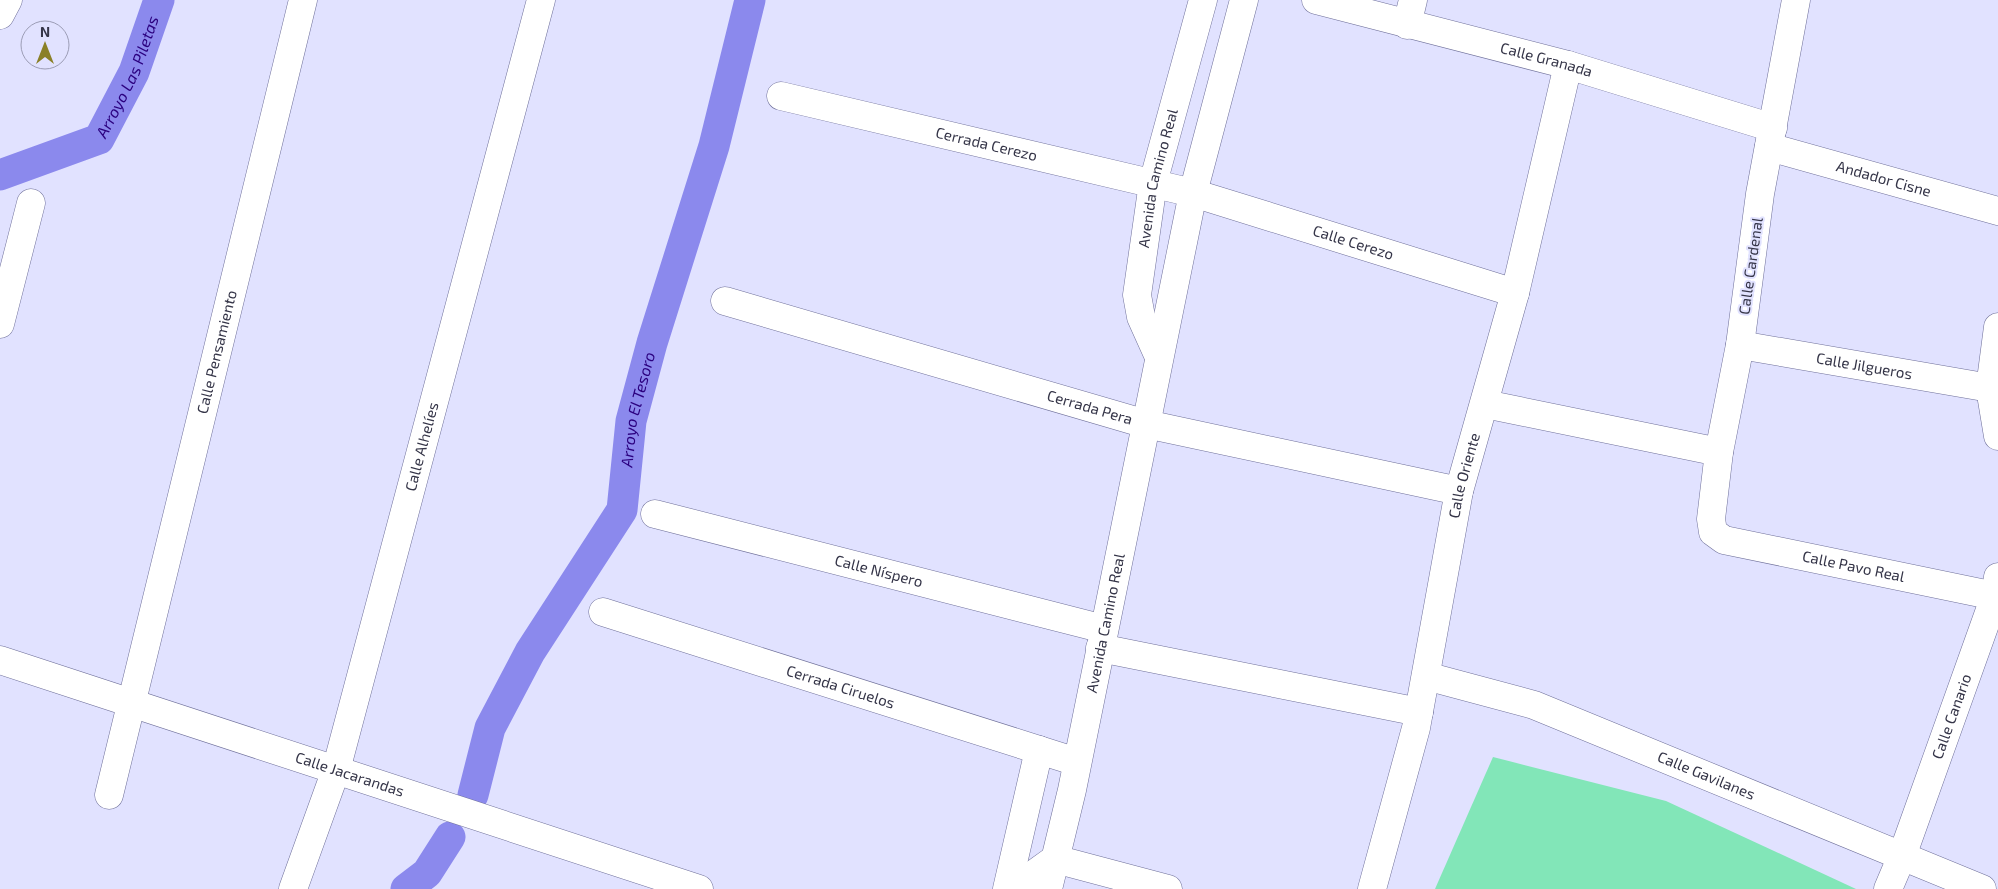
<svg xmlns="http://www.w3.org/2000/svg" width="1998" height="889" font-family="'Exo 2',sans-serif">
<rect width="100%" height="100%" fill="#e1e2ff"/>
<!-- green -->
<polygon fill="#82e6b8" points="1493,757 1666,801 1856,889 1435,889"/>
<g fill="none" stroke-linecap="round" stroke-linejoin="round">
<!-- canal -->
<g stroke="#8b89ed" stroke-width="31">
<path id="s1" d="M 0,175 L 99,139 L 134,72 L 159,0"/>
<path id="s2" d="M 473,795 L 490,728 L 530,652 L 622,510 L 631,421 L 652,343 L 714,146 L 750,0"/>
<polyline points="406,889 427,873 450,837"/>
</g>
<defs>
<g id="minor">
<path id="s3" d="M 1316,0 L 1568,65 L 1773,128"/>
<path id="s4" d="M 1796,0 L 1760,194 L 1740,345 L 1719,452 L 1711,519 L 1713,532 L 1724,540 L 1995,596"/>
<polyline points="1407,25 1413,0"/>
<path id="s5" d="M 781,96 L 1193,193 L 1515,293"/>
<path id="s6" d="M 1769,147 L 1998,211"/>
<path id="s7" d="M 725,301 L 1146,424 L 1459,491"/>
<polyline points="0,324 31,203"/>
<polyline points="1998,327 1990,388 1998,436"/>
<path id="s8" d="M 1740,345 L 1990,388"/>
<path id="s9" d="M 1159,357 L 1141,317 L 1137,295 L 1153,183 L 1203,0"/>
<polyline points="1485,404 1719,452"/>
<path id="s10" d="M 655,514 L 1104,629"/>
<path id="s11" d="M 603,612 L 1077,762"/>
<polyline points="1100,648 1419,712"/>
<path id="s12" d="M 1426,676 L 1534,705 L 1982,889"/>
<path id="s13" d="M 109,795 L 303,0"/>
<path id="s14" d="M 293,889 L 336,770 L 541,0"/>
<polyline points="1007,889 1039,750"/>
<polyline points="1013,889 1055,859 1168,889"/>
<path id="s15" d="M 1048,889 L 1072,790 L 1193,193 L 1244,0"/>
<path id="s16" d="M 1372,889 L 1416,728 L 1459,491 L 1515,293 L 1568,65"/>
<path id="s17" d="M 1888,889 L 1902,856 L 1995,596 L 1998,577"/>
</g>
<g id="major">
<polyline points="0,15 8,0"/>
<path id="s18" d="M 0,660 L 699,889"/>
</g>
</defs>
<!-- minor casing -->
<use href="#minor" stroke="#6f709a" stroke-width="29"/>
<!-- major casing -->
<use href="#major" stroke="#6f709a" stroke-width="29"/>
<!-- minor -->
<use href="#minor" stroke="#fff" stroke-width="28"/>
<!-- major -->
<use href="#major" stroke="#fff" stroke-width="28"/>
</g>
<g text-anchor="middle" stroke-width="4" stroke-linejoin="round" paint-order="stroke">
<!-- street labels -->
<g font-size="15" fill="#353548" stroke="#e1e2ff">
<text dy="5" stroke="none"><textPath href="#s3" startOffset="238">Calle Granada</textPath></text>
<text dy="5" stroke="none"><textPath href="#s5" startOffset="211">Cerrada Cerezo</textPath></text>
<text dy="5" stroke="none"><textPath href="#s9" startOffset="185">Avenida Camino Real</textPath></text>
<text dy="5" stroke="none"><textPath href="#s6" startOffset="119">Andador Cisne</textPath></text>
<text dy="5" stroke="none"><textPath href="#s5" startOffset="591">Calle Cerezo</textPath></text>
<text transform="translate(1751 266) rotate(-82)" y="5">Calle Cardenal</text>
<text dy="5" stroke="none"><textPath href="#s13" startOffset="456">Calle Pensamiento</textPath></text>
<text dy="5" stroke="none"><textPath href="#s8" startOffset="126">Calle Jilgueros</textPath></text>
<text dy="5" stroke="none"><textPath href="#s7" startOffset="380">Cerrada Pera</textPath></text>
<text dy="5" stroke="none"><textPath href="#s14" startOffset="461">Calle Alhelíes</textPath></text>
<text dy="5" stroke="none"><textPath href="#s16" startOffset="424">Calle Oriente</textPath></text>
<text dy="5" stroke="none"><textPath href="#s4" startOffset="685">Calle Pavo Real</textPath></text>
<text dy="5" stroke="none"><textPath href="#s10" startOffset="231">Calle Níspero</textPath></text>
<text dy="5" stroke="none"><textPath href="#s15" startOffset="272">Avenida Camino Real</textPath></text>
<text dy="5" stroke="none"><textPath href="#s11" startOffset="249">Cerrada Ciruelos</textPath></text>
<text dy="5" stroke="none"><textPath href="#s17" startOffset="184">Calle Canario</textPath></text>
<text dy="5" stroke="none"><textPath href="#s18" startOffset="368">Calle Jacarandas</textPath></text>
<text dy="5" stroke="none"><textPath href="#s12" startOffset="298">Calle Gavilanes</textPath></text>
</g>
<!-- water labels -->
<g font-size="16" font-style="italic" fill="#2b017f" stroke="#e1e2ff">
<text dy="6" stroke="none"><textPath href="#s1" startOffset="174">Arroyo Las Piletas</textPath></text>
<text dy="6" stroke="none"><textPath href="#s2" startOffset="426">Arroyo El Tesoro</textPath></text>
</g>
</g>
<!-- north arrow -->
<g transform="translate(45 45)"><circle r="24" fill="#e1e2ff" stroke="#9c9db6"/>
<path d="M0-4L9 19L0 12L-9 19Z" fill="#8a8027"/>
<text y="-8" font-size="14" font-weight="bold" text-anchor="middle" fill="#353548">N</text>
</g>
</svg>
